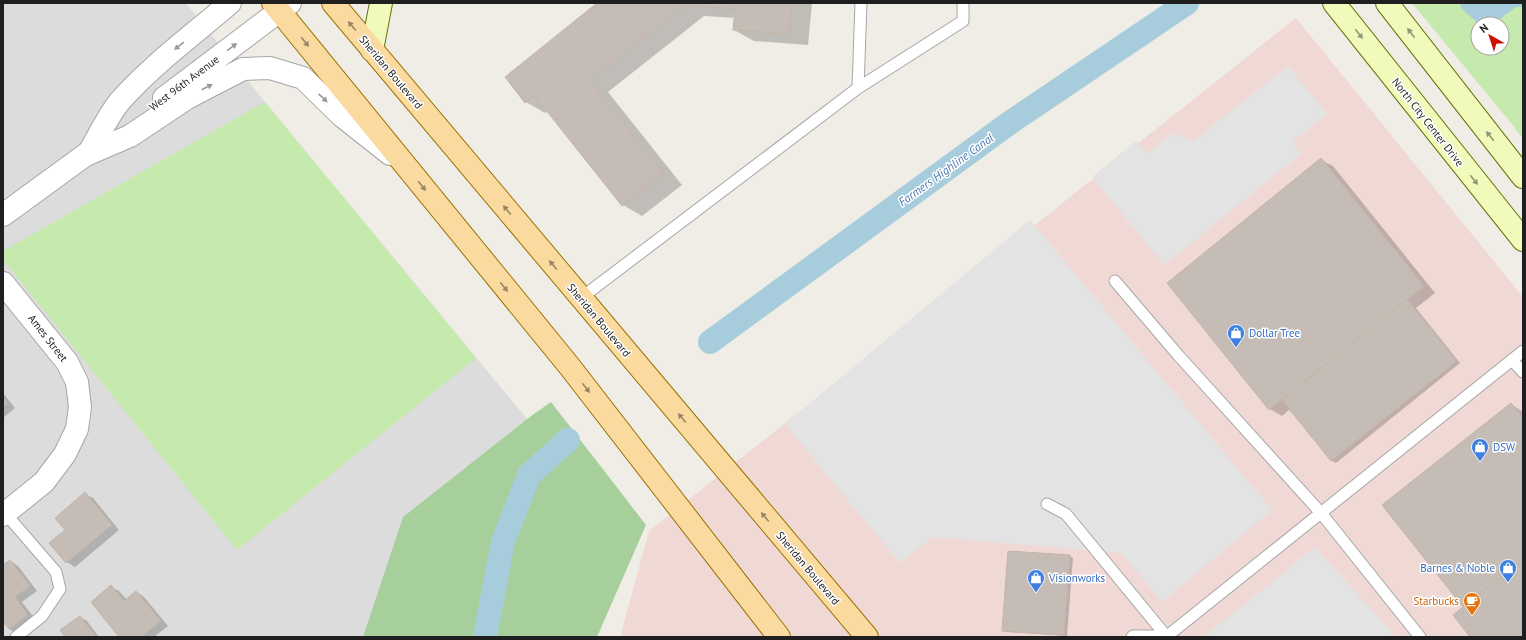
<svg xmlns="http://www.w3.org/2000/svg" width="1526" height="640" font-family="'PT Sans',sans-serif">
<rect width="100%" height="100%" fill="#f0ede6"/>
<!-- residential -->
<polygon fill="#dddcdc" points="3,3 186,3 265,102 527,419 403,517 363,637 3,637"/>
<!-- commercial -->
<polygon fill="#f0d9d5" points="1296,18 1523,297 1523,637 620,637 649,531"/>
<!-- grass -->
<g fill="#c6e9ad" fill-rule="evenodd">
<path d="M 1412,3 L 1523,3 L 1523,139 L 1511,123 ZM 1478,24 L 1502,24 L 1502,48 L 1478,48 Z"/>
<polygon points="265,102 476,358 237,550 3,260 3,251"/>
</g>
<!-- forest -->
<polygon fill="#a7cf9b" points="551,402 646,525 597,637 363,637 403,517 527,419"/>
<!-- parking -->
<g fill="#e3e3e3">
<polygon points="1288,66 1327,114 1292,142 1301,154 1164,265 1092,177 1136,141 1147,154 1172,133 1194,141"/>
<polygon points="1030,220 1272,510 1162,602 1121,553 932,537 900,563 785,424"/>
<polygon points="1315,547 1396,637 1204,637"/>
</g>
<!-- water -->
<polygon fill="#a7cddd" points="1460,3 1523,3 1523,7 1516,7 1493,24 1479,24 1461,8"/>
<!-- shadow -->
<g fill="#0003">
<polygon points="599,3 812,3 808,45 754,41 734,30 735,18 704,16 608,92 682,185 642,216 623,205 548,111 545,113 526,102"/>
<polygon points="1321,160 1333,166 1435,293 1416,308 1460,363 1336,463 1332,461 1290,409 1282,416 1270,409"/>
<polygon points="3,393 15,408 3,418"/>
<polygon points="1511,404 1523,412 1523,637 1471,637 1465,607"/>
<polygon points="85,494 93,498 119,530 75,567 67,562 66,530"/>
<polygon points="1069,556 1073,558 1067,636 1007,632 1003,630"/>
<polygon points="10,561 18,566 37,591 22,602 35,619 17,633 9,629 3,620 3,566"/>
<polygon points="111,587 119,591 127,600 137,592 144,597 168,626 154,637 120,637"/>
<polygon points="80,617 87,621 99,637 66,637"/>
</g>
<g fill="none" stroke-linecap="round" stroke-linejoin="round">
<!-- canal -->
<g stroke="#a7cddd" stroke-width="24">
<polyline points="710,342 1008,124 1187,3"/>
<polyline points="485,637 503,542 529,475 568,440"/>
</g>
</g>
<!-- building -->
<g fill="#c5bdb5" stroke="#c2b5a8">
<polygon points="597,3 792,3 789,34 733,30 735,9 684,5 589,80 663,173 622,206 534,95 525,103 505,77"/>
<polygon points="1321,158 1424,286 1269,410 1167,283"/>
<polygon points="1407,299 1457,361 1331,461 1282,400"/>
<polygon points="3,397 8,403 3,407"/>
<polygon points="1511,403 1523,418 1523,559 1463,607 1382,505"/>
<polygon points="85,492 112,525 66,563 49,543 65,530 55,518"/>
<polygon points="1008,551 1070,555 1064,635 1002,631"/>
<polygon points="1523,559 1523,637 1470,637 1453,615"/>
<polygon points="10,560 30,586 15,597 28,615 9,629 3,622 3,565"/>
<polygon points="111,585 124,601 136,591 161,621 141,637 119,637 91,602"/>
<polygon points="80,616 96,637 65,637 60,630"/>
</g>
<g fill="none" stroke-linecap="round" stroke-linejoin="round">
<defs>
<g id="lane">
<polyline points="858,88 861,3"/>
<polyline points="1115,281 1178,355 1321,513 1420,637"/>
<polyline points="581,298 858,88 963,21 963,3"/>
<polyline points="1512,360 1523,372"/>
<polyline points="1047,504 1066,514 1167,637"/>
<polyline points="5,513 56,572 60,589 42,616 16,637"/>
<polyline points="1132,637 1133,636 1166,636"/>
<polyline points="1166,637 1523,351"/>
</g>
<g id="street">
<polyline points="164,98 290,3"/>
<polyline points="88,154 130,136 187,98 243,69 270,68 303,78 342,116 390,154"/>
<path d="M 88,154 C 97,139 109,114 120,101 C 153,64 193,35 230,3"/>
<polyline points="3,215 99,145"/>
<polyline points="3,283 67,362 77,382 80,407 77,429 65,454 44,482 3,515"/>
</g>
<g id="secondary">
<polyline points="1334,3 1523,240"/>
<polyline points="1387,3 1523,177"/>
<polyline points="372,50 381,3"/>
</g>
<g id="primary">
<polyline points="273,3 570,367 779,637"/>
<polyline points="333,3 867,637"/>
</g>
</defs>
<!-- lane casing -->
<use href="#lane" stroke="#a6a6a6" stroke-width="13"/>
<!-- street casing -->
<use href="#street" stroke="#a6a6a6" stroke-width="24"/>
<!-- secondary casing -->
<use href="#secondary" stroke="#627706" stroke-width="24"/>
<!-- primary casing -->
<use href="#primary" stroke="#997202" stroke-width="24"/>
<!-- lane -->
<use href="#lane" stroke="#fff" stroke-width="11"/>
<!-- street -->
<use href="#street" stroke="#fff" stroke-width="22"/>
<!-- secondary -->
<use href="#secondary" stroke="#f1f9bb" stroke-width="22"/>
<!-- primary -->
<use href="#primary" stroke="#fbdaa0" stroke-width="22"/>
</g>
<!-- one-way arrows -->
<defs><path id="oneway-solid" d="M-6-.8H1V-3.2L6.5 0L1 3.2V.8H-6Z"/></defs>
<g fill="#988666">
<use href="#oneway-solid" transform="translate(352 26) rotate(-130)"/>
<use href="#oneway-solid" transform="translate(305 42) rotate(51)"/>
<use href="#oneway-solid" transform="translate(422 186) rotate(51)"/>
<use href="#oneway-solid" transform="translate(507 210) rotate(-130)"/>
<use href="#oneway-solid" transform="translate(553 265) rotate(-130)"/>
<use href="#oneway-solid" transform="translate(504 287) rotate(51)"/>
<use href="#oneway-solid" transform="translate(586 388) rotate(52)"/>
<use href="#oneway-solid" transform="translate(682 418) rotate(-130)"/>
<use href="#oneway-solid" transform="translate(765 517) rotate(-130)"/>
</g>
<g fill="#929775">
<use href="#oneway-solid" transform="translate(1411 33) rotate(-127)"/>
<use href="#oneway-solid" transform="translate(1359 34) rotate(52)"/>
<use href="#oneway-solid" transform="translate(1490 136) rotate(-129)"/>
<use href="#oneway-solid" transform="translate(1474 180) rotate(51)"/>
</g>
<g fill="#9a9a9a">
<use href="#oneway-solid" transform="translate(179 46) rotate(141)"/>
<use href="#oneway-solid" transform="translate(232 47) rotate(-37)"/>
<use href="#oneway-solid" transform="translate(207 87) rotate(-27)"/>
<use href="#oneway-solid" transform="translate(323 98) rotate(43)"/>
</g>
<!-- icons -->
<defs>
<symbol id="shop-pin" viewBox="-11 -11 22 30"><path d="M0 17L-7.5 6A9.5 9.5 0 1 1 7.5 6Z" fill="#3f7fe0" stroke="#fff"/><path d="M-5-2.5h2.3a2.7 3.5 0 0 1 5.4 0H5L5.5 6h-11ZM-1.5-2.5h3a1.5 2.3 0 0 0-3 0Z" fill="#fff"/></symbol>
<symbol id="cafe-pin" viewBox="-11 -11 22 30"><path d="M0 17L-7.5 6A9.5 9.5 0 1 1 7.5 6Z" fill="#e8710a" stroke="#fff"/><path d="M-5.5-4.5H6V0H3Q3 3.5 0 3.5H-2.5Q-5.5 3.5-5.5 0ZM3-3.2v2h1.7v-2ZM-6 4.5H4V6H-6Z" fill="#fff"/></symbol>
</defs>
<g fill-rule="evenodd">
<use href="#shop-pin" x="1226" y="323" width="20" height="27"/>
<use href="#shop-pin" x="1470" y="437" width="20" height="27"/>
<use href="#shop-pin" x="1498" y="558" width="20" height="27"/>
<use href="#shop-pin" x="1026" y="568" width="20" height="27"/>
<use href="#cafe-pin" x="1462" y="591" width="20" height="27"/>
</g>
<g text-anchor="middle" stroke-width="3" stroke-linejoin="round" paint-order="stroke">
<!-- street labels -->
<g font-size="11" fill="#1f1f1f" stroke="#fff">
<text transform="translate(391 72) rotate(50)" y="4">Sheridan Boulevard</text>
<text transform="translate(184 83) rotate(-37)" y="4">West 96th Avenue</text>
<text transform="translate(1428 122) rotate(52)" y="4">North City Center Drive</text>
<text transform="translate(599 320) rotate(50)" y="4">Sheridan Boulevard</text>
<text transform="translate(48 338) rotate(52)" y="4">Ames Street</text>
<text transform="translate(808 568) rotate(50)" y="4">Sheridan Boulevard</text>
</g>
<!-- shop labels -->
<g font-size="11" fill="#366cbe" stroke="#fff" text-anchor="start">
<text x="1249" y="337">Dollar Tree</text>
<text x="1493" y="451">DSW</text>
<text x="1495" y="572" text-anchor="end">Barnes &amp; Noble</text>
<text x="1049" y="582">Visionworks</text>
</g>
<!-- food labels -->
<g font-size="11" fill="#c56008" stroke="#fff" text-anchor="end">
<text x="1459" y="605">Starbucks</text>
</g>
<!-- water labels -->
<g font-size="12" font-style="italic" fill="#4c76ae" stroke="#fff">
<text transform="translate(946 170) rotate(-36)" y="4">Farmers Highline Canal</text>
</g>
</g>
<!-- border -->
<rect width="1526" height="640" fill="none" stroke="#1f1f1f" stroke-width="8"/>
<!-- north arrow -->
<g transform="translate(1490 36) rotate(321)"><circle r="19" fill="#ffffff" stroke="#a5a5a5"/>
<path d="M0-3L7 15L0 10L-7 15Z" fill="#cc1103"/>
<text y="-6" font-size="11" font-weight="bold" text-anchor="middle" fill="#1f1f1f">N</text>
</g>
</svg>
